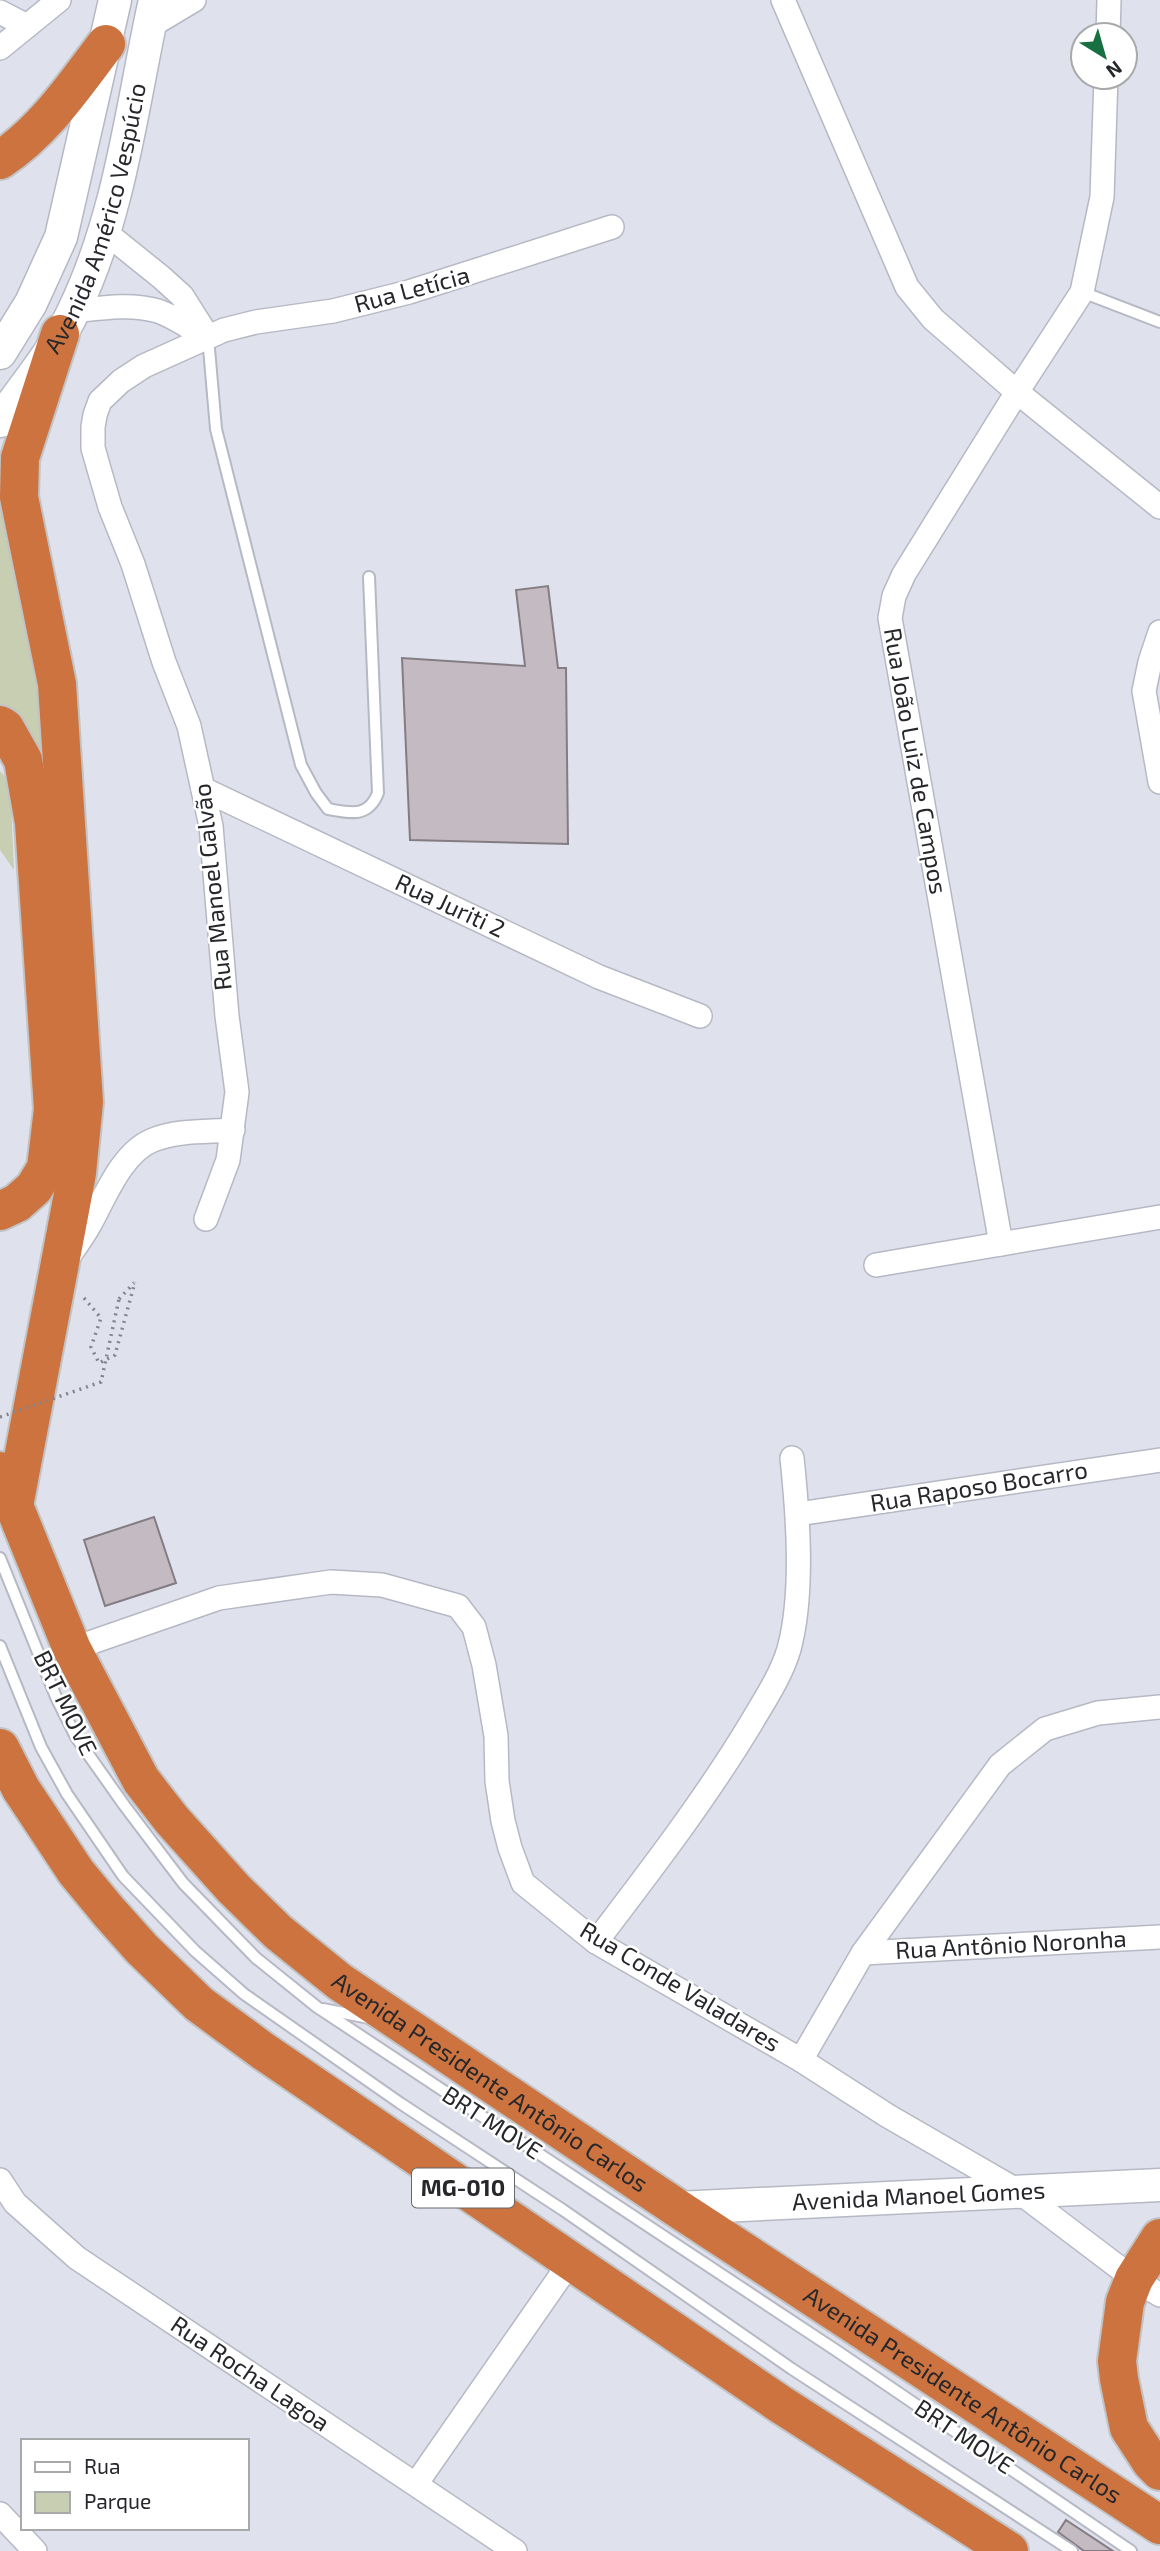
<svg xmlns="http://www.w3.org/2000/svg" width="1160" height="2551" font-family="'Exo 2',sans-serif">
<rect width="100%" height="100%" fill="#dfe2ed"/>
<!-- green -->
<g fill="#c7ceb1">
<polygon points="5,462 44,701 47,767 26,730 0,708 0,468"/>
<polygon points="0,771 10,783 14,870 0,850"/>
</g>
<!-- building -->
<g fill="#c3bac2" stroke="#847c83" stroke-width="2">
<polygon points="548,586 558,668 566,668 568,844 410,840 402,658 525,666 516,590"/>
<polygon points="154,1517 176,1583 105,1606 84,1540"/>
<polygon points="1066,2520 1113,2551 1084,2551 1058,2532"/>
</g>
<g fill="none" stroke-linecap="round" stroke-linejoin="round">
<defs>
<g id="lane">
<polyline points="1082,292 1160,322"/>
<path d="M 208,337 L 216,429 L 301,765 L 316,793 L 328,809 C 351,813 368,818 378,793 L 369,577"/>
<polyline points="0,1558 56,1697 76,1737 124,1805 183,1883 256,1958 317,2007 837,2351 1131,2551"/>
<polyline points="0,1646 41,1747 67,1794 123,1876 195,1951 244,1994 400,2103 563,2210 792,2369 1072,2551"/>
<polyline points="323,2009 369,2018"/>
</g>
<g id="street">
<polyline points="783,0 907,287 933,319 1017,392 1160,507"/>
<polyline points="0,12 27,26"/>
<polyline points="149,27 194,0"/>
<polyline points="1108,35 1109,0"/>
<polyline points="0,48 59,0"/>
<polyline points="105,232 161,277 182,296 208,337"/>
<path d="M 74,311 C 101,308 131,303 158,311 C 175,317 191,329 207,337"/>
<polyline points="1160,632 1150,662 1144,691 1160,782"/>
<polyline points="203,789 599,977 700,1016"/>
<polyline points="206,1219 228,1160 237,1092 227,1016 211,826 189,726 164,662 133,564 110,507 99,469 93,448 93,427 95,415 100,401 121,381 144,366 224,330 256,322 333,311 409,292 612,227"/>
<polyline points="1001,1244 890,618 894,596 904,574 1017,392 1082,292 1102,197 1106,77"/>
<path d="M 69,1256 C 76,1246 84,1235 90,1224 C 105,1197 122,1152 153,1140 C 178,1130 207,1132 233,1130"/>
<polyline points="876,1265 1160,1217"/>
<polyline points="798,1514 1160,1460"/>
<polyline points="72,1649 219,1598 331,1582 382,1585 458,1606 474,1627 484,1665 496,1736 497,1781 503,1821 510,1848 523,1883 596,1942 801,2060 888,2116 1018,2191 1134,2279 1160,2295"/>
<path d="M 596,1942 C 650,1871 704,1801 750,1725 C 764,1701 781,1676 789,1649 C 804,1594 798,1515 792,1458"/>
<polyline points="863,1953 1160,1937"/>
<polyline points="801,2060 863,1953 1000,1765 1045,1729 1098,1713 1160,1707"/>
<polyline points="0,2180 15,2203 77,2258 515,2551"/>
<polyline points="416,2484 571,2261"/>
<polyline points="0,2514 35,2551"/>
</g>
<g id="secondary">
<polyline points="0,353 31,303 61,237 115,0"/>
<path id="s1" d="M 0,421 C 25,385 56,349 74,310 C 121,212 132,104 155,0"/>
<path id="s2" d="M 677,2208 L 1160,2185"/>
</g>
<g id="highway">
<path d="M 0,160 C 45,130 74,86 106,44"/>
<polyline points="0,725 5,728 23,760 34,823 53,1109 46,1168 34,1188 17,1203 0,1211"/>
<path id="s3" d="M 0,1471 L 72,1649 L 141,1780 L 172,1820 L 234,1889 L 278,1932 L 340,1982 L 677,2208 L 1160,2525"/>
<polyline points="14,1506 77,1173 84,1102 57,684 19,497 20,458 60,334"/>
<polyline points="0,1748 21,1789 76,1872 109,1912 142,1949 199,2004 263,2051 780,2404 1009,2551"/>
<polyline points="1160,2238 1134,2279 1125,2302 1117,2361 1119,2379 1129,2428 1151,2462 1160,2471"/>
</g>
</defs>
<!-- lane casing -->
<use href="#lane" stroke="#b6b9c4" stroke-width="14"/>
<!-- street casing -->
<use href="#street" stroke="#b6b9c4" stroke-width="26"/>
<!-- secondary casing -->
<use href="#secondary" stroke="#b6b9c4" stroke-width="35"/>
<!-- highway casing -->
<use href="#highway" stroke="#c2c3c4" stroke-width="42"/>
<!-- path -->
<g stroke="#83858c" stroke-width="3.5" stroke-dasharray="2 5" stroke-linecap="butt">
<polyline points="84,1298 101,1318 91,1347 99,1363 115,1355 135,1282"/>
<polyline points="119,1299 134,1283"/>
</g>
<!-- lane -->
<use href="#lane" stroke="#fff" stroke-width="10"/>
<!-- street -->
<use href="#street" stroke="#fff" stroke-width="23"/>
<!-- secondary -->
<use href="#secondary" stroke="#fff" stroke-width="32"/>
<!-- highway -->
<use href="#highway" stroke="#cd7340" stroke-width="38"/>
<!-- path-bridge -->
<polyline stroke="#83858c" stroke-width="3.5" stroke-dasharray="2 5" stroke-linecap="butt" points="0,1417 101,1382 119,1299"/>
</g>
<g text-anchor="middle" stroke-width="5" stroke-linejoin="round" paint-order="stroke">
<!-- shield labels -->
<rect fill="#fff" stroke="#67686b" stroke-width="2" x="412" y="2168.5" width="102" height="39" rx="5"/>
<g font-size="23" font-weight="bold" fill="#26272b">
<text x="463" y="2196">MG-010</text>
</g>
<!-- street labels -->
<g font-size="24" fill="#26272b" stroke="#fff">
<text dy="8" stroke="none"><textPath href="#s1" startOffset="228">Avenida Américo Vespúcio</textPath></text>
<text transform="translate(412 290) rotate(-15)" y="8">Rua Letícia</text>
<text transform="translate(915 761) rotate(80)" y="8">Rua João Luiz de Campos</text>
<text transform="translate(213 887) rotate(-96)" y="8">Rua Manoel Galvão</text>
<text transform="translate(450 906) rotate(25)" y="8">Rua Juriti 2</text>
<text transform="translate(979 1487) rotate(-9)" y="8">Rua Raposo Bocarro</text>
<text transform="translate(65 1703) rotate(64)" y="8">BRT MOVE</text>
<text transform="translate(1011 1945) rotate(-3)" y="8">Rua Antônio Noronha</text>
<text transform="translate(680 1987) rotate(31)" y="8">Rua Conde Valadares</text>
<text dy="8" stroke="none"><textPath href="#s3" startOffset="805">Avenida Presidente Antônio Carlos</textPath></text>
<text transform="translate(492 2123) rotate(33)" y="8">BRT MOVE</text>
<text dy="8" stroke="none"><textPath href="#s2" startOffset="242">Avenida Manoel Gomes</textPath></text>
<text transform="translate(250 2374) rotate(34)" y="8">Rua Rocha Lagoa</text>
<text dy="8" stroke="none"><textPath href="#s3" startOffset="1372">Avenida Presidente Antônio Carlos</textPath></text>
<text transform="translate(964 2437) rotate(34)" y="8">BRT MOVE</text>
</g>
</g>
<!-- legend -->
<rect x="21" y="2439" width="228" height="91" fill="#ffffff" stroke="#a8a9aa" stroke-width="2"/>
<rect x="35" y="2462" width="35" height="10" fill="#ffffff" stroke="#a8a9aa" stroke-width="2"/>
<text x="84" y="2474" font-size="21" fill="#26272b">Rua</text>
<rect x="35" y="2492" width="35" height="21" fill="#c7ceb1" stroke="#a8a9aa" stroke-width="2"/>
<text x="84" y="2509" font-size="21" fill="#26272b">Parque</text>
<!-- north arrow -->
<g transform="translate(1104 56) rotate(143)"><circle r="33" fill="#ffffff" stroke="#a8a9aa" stroke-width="2"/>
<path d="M0-5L12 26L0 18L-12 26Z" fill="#186f42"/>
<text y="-10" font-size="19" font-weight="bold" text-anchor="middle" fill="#26272b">N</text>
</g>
</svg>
